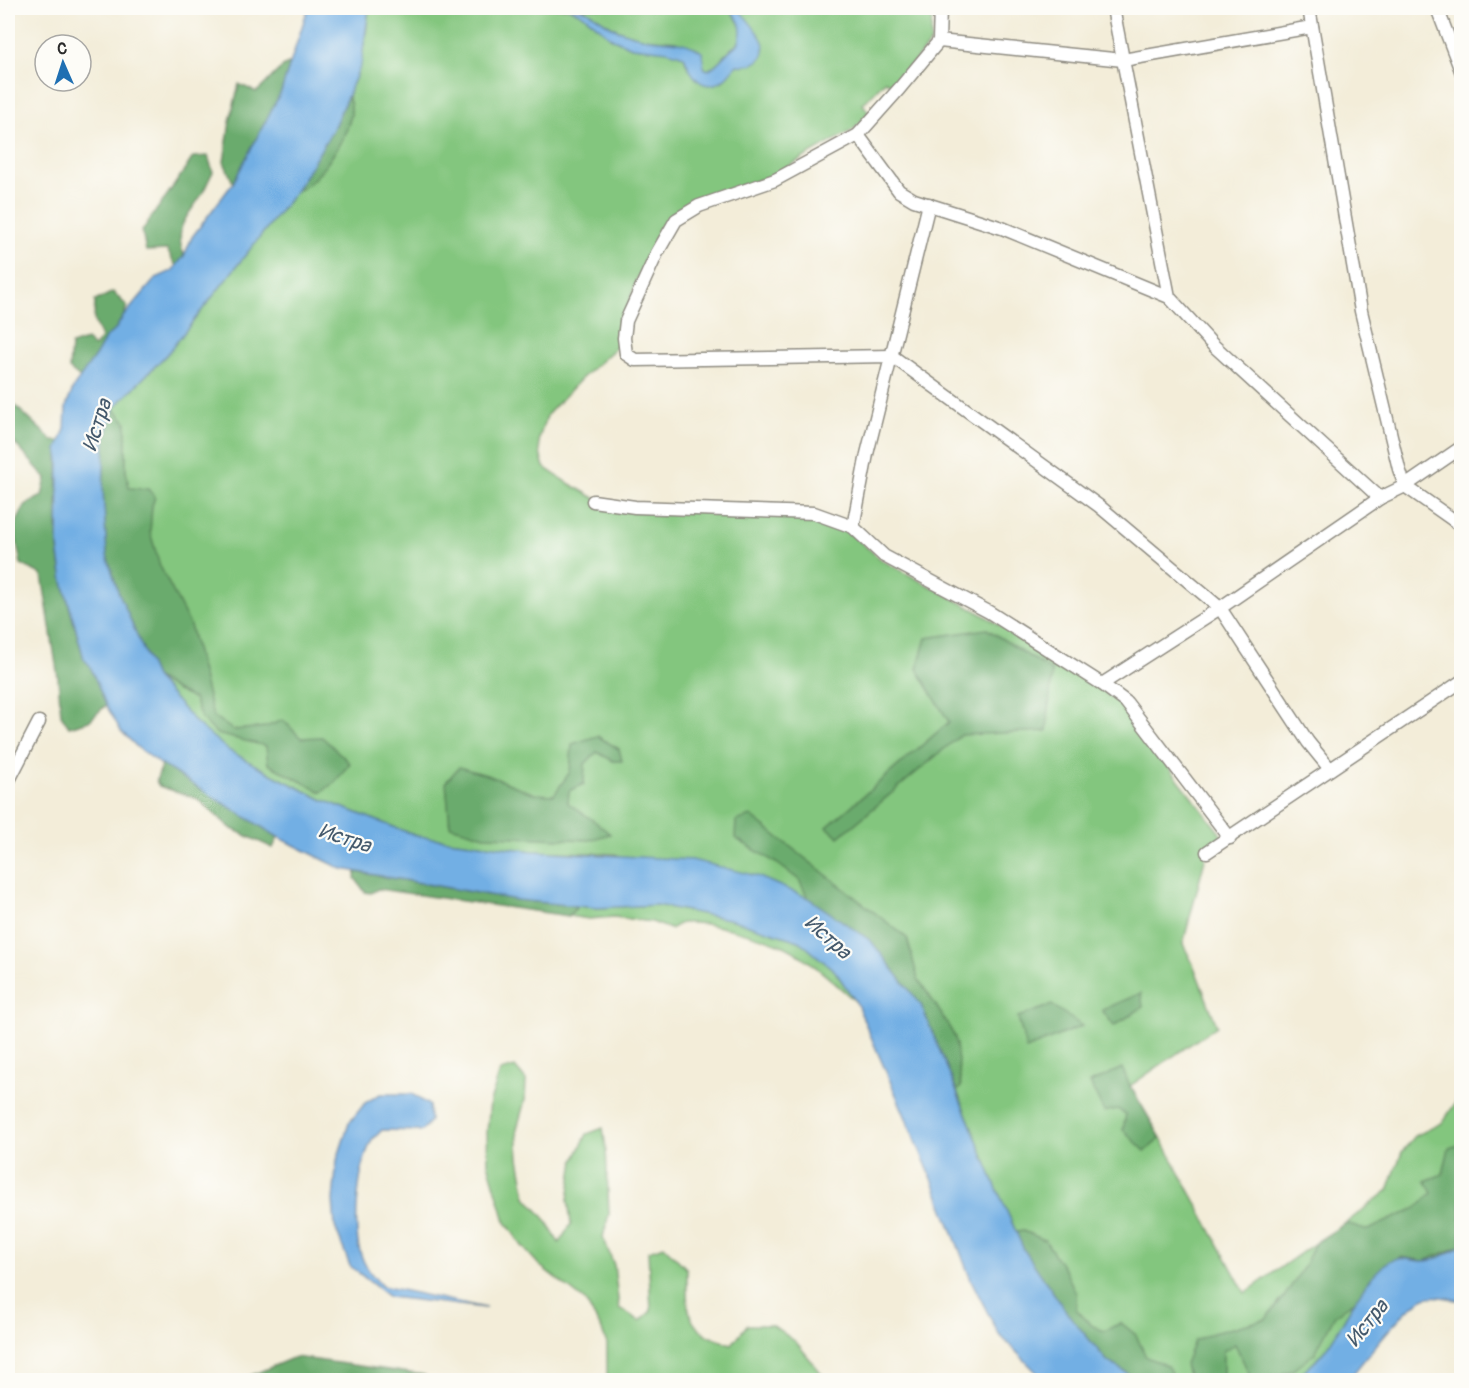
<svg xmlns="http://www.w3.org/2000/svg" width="1469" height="1388" font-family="Pangolin,sans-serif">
<rect width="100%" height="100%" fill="#fdfcf7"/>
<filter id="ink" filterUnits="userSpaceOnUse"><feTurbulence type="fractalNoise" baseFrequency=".0167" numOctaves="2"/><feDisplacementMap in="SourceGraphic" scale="12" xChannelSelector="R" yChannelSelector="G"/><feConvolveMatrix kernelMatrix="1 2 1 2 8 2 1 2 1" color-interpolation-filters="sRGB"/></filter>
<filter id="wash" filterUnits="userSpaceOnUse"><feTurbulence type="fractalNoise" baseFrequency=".008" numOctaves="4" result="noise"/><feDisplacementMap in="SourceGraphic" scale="24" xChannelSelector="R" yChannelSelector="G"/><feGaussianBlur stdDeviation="1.35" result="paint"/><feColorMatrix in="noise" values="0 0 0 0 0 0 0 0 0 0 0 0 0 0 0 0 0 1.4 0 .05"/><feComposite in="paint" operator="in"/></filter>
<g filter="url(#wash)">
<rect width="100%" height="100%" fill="#f3edd9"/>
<!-- green -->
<g fill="#83c67e" stroke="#577854" stroke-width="1.5">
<polygon points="369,8 569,8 585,16 613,39 632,47 666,50 684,56 687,66 723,81 727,73 762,41 737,8 932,8 931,42 894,85 885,81 863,104 869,113 853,130 771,176 687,204 673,213 637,279 618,335 620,344 581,379 548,414 543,426 539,439 540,453 544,467 563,480 603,503 812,518 846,530 883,561 982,614 1101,689 1121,705 1223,837 1207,852 1183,944 1193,964 1217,1026 1130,1086 1161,1138 1245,1293 1315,1243 1346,1223 1388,1190 1402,1152 1415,1136 1442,1123 1461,1095 1461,1246 1354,1302 1330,1345 1303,1374 1289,1380 1139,1380 1108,1362 1024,1250 997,1189 950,1074 871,941 615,854 533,851 417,836 323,800 273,775 228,750 196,723 155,677 114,408 168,353 296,191 348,96 359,69 366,35"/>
<path d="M 582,8 L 728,8 C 736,17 750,34 737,45 C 734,47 731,48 729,51 C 721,58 718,65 708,70 L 704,68 L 702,60 L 676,41 L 641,38 L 616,29 Z"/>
<path d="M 656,905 L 733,920 L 799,941 L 835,971 L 856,1002 C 837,985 808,958 786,947 C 763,937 706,920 682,923 C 678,924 674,927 670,929 L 652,922 L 614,917 L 589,919 L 568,916 L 578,906 L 597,908 Z"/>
<path d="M 515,1067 L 526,1080 L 525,1100 L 517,1129 L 519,1158 L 526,1197 L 546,1220 L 559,1243 L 571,1224 L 568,1199 L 574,1161 L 587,1134 L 603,1128 L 606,1149 L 609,1214 L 603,1237 L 614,1265 L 619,1308 L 640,1321 L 651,1311 L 648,1251 L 664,1246 L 687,1269 C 687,1313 684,1332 732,1344 L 747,1325 L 772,1325 L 796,1342 L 827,1380 L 609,1380 L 607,1375 L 607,1344 L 601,1328 L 585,1301 L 539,1265 L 522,1246 L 505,1221 L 488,1163 L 487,1132 L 490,1102 L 500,1071 Z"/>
</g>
<!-- forest -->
<g fill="#6aab6d" stroke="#4a6b4c" stroke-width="1.5">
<path d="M 290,63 L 281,92 L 233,183 L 224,162 L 230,121 L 239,84 L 256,92 C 269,83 275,69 290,63 Z"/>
<path d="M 348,96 C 351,103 353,111 350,119 C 345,140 317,185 296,191 L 332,131 Z"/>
<path d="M 208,156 L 213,172 C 209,179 206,187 202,194 C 188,218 173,224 184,256 L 176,266 L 167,250 L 146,251 L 142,231 C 158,206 177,183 193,157 Z"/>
<polygon points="113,292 127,306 124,315 115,330 106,337 96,355 80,378 69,369 71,345 86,340 94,347 101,338 94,321 95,301"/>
<path d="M 8,399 L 53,441 L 61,441 C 56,453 59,465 58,477 C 57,500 56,524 58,546 C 61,585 74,622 84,659 L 90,666 L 106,705 L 89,721 L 69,727 L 61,715 L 58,678 L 42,575 L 21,564 L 14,528 L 25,505 L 42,496 L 46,478 L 8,436 Z"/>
<polygon points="114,408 126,422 126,471 129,488 148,489 155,497 152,506 150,532 160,566 190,625 213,716 233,730 266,727 283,720 301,738 322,737 350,763 335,782 321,792 268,764 266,746 217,734 201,718 194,699 175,690 155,677 118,591 107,555 103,491 105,439"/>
<polygon points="987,629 1052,671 1047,731 961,735 839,837 827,827 949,722 917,669 926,638"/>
<polygon points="597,736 619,749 622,761 613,761 597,752 585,764 584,784 569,791 568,803 597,823 610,834 590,840 485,836 450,826 446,782 459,767 490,776 535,794 554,795 570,772 572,744"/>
<polygon points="162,765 278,837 273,848 232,829 196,798 159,786 156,781"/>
<polygon points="751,816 907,938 918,979 937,1007 955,1037 961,1087 957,1091 921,1005 871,941 808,898 799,880 778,864 735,838 736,821"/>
<polygon points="356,872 517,900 578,906 568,916 378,889 371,893 365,892 355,878"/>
<polygon points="1141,993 1143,1007 1114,1026 1102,1010"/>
<polygon points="1052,1005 1082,1026 1026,1049 1018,1017"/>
<polygon points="1122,1068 1130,1086 1161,1138 1145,1151 1123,1130 1126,1114 1117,1109 1104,1112 1090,1083"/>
<polygon points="1461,1144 1461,1246 1424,1261 1401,1257 1385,1264 1354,1302 1335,1315 1315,1353 1293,1370 1268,1380 1252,1380 1235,1344 1223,1351 1223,1378 1220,1380 1189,1380 1185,1364 1194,1341 1213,1333 1266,1319 1284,1297 1305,1265 1315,1243 1346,1223 1368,1230 1416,1208 1432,1193 1425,1181 1443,1174 1449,1148"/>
<polygon points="1023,1231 1045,1240 1066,1272 1076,1293 1076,1309 1091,1325 1104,1331 1121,1323 1136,1335 1146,1357 1168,1366 1173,1380 1139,1380 1108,1362 1068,1314 1024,1250 1016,1232"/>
<polygon points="295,1357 424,1375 430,1380 240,1380"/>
</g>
<!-- water -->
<g fill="#72afe4" stroke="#4e6d88" stroke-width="1.5">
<polygon points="308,8 369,8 361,65 332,131 296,191 168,353 114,408 105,439 103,491 107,555 118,591 155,677 196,723 228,750 273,775 323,800 417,836 533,851 692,860 757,876 808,898 871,941 921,1005 997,1189 1024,1250 1068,1314 1108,1362 1139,1380 1044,1380 998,1333 971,1280 933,1181 856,1002 835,971 799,941 733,920 657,905 597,908 517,900 342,869 278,837 162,765 138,748 121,731 106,705 90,666 84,659 63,582 58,547 59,460 57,450 65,429 66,407 74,386 96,355 106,337 115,330 122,318 156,278 172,271 184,256 192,237 233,183 281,92"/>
<path d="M 569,8 C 592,7 599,22 618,30 C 631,35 645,39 659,40 C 677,42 686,41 702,52 L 704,68 L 708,70 C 720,64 726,51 738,44 C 745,28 739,19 728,8 L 737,8 C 744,15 760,34 763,42 C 769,60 751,67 737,65 C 732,70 726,79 720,82 C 700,93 689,71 684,56 L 668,51 L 632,47 L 613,39 L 585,16 Z"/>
<path d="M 380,1094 L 412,1094 L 429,1105 L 430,1121 L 422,1131 L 382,1130 C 378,1134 372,1139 370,1144 C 358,1171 352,1228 361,1255 C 365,1268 374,1277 382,1286 L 486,1308 L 389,1297 L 350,1266 L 335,1227 L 333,1200 L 337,1160 L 349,1123 L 365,1103 Z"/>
<path d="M 1461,1246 L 1461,1301 C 1451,1299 1436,1294 1425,1298 C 1403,1307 1364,1361 1348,1380 L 1289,1380 C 1338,1358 1345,1298 1384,1265 C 1399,1253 1407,1261 1423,1261 C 1435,1261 1452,1252 1461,1246 Z"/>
</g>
</g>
<g filter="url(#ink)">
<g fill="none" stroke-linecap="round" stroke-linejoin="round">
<defs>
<g id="street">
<polyline points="940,8 939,41 899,89 858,135 775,180 699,206 676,220 657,253 626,321 624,338 626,354 635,360 892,356 1099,506 1220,608 1308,742 1330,769"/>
<polyline points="1113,8 1169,297"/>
<polyline points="1309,8 1361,311 1399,469 1405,486 1462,526"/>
<polyline points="1437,8 1462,73"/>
<polyline points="939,41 1123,60 1312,27"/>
<polyline points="858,135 899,191 914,200 1002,228 1169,297 1213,345 1380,498"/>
<polyline points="593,501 635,507 814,513 853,527 884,556 989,612 1102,684 1220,608 1380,498 1405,486 1462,447"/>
<polyline points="853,527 867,454 929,204"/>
<polyline points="1102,684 1126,702 1230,838"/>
<polyline points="8,782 39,722"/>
<polyline points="1207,852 1462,681"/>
</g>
</defs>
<!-- street casing -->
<use href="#street" stroke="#8f8c82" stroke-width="15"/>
<!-- street -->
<use href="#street" stroke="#fff" stroke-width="12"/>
</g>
</g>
<g text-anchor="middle" stroke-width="4.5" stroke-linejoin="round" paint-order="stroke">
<!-- water labels -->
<g font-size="21" font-style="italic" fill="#44596c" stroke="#fdfcf7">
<text transform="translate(97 425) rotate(-72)" y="7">Истра</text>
<text transform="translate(345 838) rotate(18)" y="7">Истра</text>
<text transform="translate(828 937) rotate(42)" y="7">Истра</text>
<text transform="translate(1367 1323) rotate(-51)" y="7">Истра</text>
</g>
</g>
<!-- margin -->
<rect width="1469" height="1388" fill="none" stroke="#fdfcf7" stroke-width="30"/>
<!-- north arrow -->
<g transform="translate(63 63) rotate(357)"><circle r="28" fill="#fdfcf7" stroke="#a9a8a5" stroke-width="1.5"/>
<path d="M0-4.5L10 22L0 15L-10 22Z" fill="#1f6fb2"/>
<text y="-9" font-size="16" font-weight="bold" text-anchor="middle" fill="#2b2b2b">С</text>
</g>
</svg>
